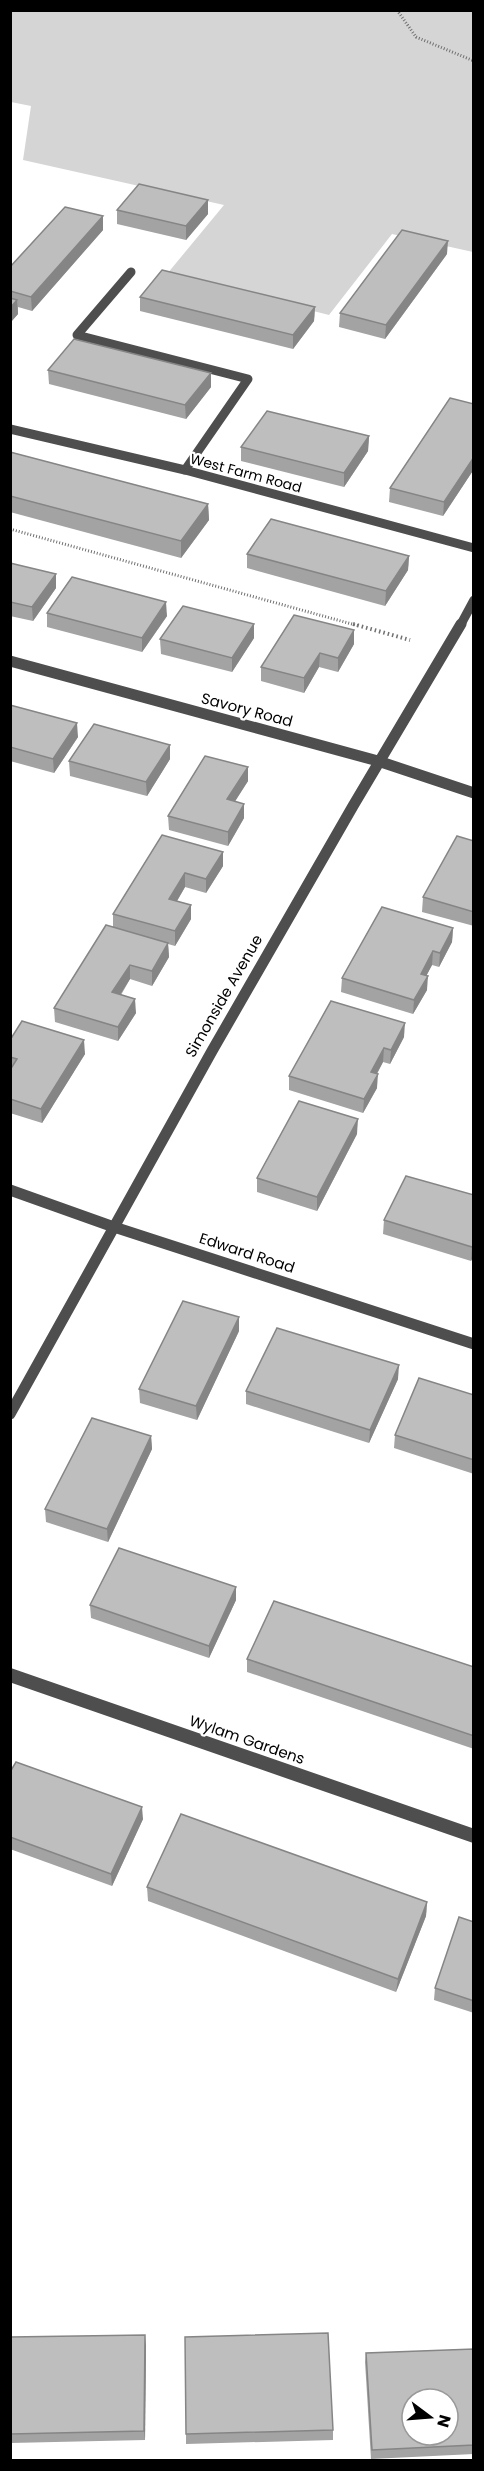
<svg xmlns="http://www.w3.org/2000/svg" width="484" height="2471" font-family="Poppins,sans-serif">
<rect width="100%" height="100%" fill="#fff"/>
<!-- green -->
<polygon fill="#d5d5d5" points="10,11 473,11 473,252 392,234 329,315 167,274 224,205 23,160 31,106 11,102"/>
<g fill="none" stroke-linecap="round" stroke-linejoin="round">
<!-- path-far1 -->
<g stroke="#707070" stroke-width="3" stroke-dasharray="1 2" stroke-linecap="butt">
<polyline points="397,10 416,37 474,61"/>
<polyline points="10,529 359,626"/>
</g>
<!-- path -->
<polyline stroke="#707070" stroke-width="4" stroke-dasharray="1.5 3" stroke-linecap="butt" points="353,624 410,640"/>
<!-- street-far2 -->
<g stroke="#4e4e4e" stroke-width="9">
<polyline points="131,272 77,335 248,379 185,470"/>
<polyline points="10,429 185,470 474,548"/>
<polyline points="460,626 474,600"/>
</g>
<!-- street-far1 -->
<g stroke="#4e4e4e" stroke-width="11">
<polyline points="10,661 378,761 474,793"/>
<polyline points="10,1190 111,1226 474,1344"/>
<polyline points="10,1414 212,1051 353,806 461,624"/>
</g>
<!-- street -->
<polyline stroke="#4e4e4e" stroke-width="14" points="10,1675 474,1836"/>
</g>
<!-- wall -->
<g fill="#a3a3a3">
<polygon points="117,210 208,214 186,240 117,224"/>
<polygon points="103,216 103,230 32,311 18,307 18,314 10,323 10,267"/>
<polygon points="447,254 385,339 339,327 340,313"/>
<polygon points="140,297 315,307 314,321 293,349 140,311"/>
<polygon points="48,370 211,373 211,387 186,419 49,384"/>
<polygon points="474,404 474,469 443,516 389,502 390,488"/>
<polygon points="369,436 368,451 344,487 241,461 241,447"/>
<polygon points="10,452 208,504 209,520 181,558 10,512"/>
<polygon points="247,554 409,556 408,570 385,606 247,568"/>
<polygon points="10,563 56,574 56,588 33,621 10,616"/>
<polygon points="47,613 167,616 142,652 47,627"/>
<polygon points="254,624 254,638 232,672 161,654 160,639"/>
<polygon points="354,630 354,644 338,672 319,667 304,693 261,681 261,667"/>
<polygon points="10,705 78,737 54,773 10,761"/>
<polygon points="170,745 170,759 147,796 70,776 69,761"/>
<polygon points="248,767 248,781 235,801 244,818 228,846 169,830 168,816"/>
<polygon points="474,841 474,926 422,912 423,897"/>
<polygon points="223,852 223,866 206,893 185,887 177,901 191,905 191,919 175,946 168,944 169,957 152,986 130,979 121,995 136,1013 118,1041 55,1022 54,1008 113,927 113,914"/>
<polygon points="453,928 452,942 439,967 432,965 426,976 427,990 413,1014 341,992 342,978"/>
<polygon points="404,1037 390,1064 383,1062 377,1074 377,1088 363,1113 289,1090 289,1076"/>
<polygon points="10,1040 85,1054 42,1123 10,1113"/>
<polygon points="357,1134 317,1211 257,1192 257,1178"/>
<polygon points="474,1195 474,1255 471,1261 383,1234 384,1220"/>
<polygon points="239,1331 197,1420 140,1403 139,1389"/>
<polygon points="398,1379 369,1443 246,1404 246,1391"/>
<polygon points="474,1395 474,1474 394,1448 395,1435"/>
<polygon points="151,1436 152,1449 108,1542 46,1522 45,1509"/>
<polygon points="236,1587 236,1600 209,1658 91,1618 90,1605"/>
<polygon points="247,1659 474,1667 474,1749 247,1672"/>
<polygon points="10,1772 143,1819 112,1886 10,1849"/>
<polygon points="147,1887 427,1902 426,1916 396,1992 148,1901"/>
<polygon points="474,1922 474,2013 434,2000 435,1988"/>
<polygon points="10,2337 146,2345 145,2440 10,2443"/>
<polygon points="474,2349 474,2454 371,2459 365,2362 366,2353"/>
<polygon points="333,2430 333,2440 186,2444 186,2434"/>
</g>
<!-- shaded-wall -->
<g fill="#858585">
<polygon points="208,200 208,214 186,240 186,226"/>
<polygon points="103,216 103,230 32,311 31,297"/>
<polygon points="448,241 447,254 385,339 386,325"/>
<polygon points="17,300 18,314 10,323 10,308"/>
<polygon points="315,307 314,321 293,349 293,335"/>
<polygon points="211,373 211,387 186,419 185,405"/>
<polygon points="369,436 368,451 344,487 344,473"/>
<polygon points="474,457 474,469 443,516 444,502"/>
<polygon points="208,504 209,520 181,558 181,541"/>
<polygon points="409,556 408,570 385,606 386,591"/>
<polygon points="56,574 56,588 33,621 32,607"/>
<polygon points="166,602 167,616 142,652 142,638"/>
<polygon points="254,624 254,638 232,672 232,658"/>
<polygon points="354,630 354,644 338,672 338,658"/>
<polygon points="320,653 319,667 304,693 304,678"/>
<polygon points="77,723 78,737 54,773 53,759"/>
<polygon points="170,745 170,759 147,796 146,782"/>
<polygon points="248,767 248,781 227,814 227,799"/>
<polygon points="244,804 244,818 228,846 228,832"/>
<polygon points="223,852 223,866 206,893 206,879"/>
<polygon points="185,873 185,887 170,913 169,899"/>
<polygon points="191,905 191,919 175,946 175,931"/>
<polygon points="453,928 452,942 439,967 440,953"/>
<polygon points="168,943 169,957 152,986 152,971"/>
<polygon points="433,951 432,965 420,988 421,974"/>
<polygon points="130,965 130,979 113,1006 112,992"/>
<polygon points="428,976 427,990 413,1014 414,1000"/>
<polygon points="135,999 136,1013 118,1041 118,1027"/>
<polygon points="405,1023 404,1037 390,1064 391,1050"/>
<polygon points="84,1040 85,1054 42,1123 41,1109"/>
<polygon points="384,1048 383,1062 370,1086 371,1072"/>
<polygon points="378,1074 377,1088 363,1113 364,1099"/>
<polygon points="358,1119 357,1134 317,1211 317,1197"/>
<polygon points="474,1244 474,1255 471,1261 472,1247"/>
<polygon points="239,1317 239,1331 197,1420 196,1406"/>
<polygon points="399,1365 398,1379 369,1443 370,1430"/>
<polygon points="151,1436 152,1449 108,1542 107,1529"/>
<polygon points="236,1587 236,1600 209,1658 209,1646"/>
<polygon points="142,1807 143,1819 112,1886 111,1874"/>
<polygon points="427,1902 426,1916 396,1992 398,1979"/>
<polygon points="145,2335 146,2345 145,2440 144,2431"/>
</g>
<!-- building -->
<g fill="#bebebe" stroke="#858585" stroke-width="1.5" fill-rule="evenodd">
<polygon points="139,184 208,200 186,226 117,210"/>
<polygon points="65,207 103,216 31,297 10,291 10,267"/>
<polygon points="402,230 448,241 386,325 340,313"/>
<polygon points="162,270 315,307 293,335 140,297"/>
<polygon points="10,298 17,300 10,308"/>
<polygon points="74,339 211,373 185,405 48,370"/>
<polygon points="450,398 474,404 474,457 444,502 390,488"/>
<polygon points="267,411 369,436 344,473 241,447"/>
<polygon points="10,452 208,504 181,541 10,496"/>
<polygon points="271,519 409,556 386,591 247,554"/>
<polygon points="10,563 56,574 32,607 10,602"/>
<polygon points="72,577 166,602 142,638 47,613"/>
<polygon points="183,606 254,624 232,658 160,639"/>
<polygon points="294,615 354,630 338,658 320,653 304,678 261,667"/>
<polygon points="10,705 77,723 53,759 10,747"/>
<polygon points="94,724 170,745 146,782 69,761"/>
<polygon points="205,756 248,767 227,799 244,804 228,832 168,816"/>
<polygon points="162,835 223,852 206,879 185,873 169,899 191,905 175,931 113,914"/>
<polygon points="457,836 474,841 474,912 423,897"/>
<polygon points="382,907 453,928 440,953 433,951 421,974 428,976 414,1000 342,978"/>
<polygon points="106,925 168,943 152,971 130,965 112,992 135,999 118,1027 54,1008"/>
<polygon points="331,1001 405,1023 391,1050 384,1048 371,1072 378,1074 364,1099 289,1076"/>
<polygon points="22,1021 84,1040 41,1109 10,1099 10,1070 17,1059 10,1057 10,1040"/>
<polygon points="299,1101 358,1119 317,1197 257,1178"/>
<polygon points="406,1176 474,1195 474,1244 472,1247 384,1220"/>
<polygon points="183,1301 239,1317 196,1406 139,1389"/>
<polygon points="277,1328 399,1365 370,1430 246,1391"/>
<polygon points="419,1378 474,1395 474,1460 395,1435"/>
<polygon points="92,1418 151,1436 107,1529 45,1509"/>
<polygon points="119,1548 236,1587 209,1646 90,1605"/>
<polygon points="274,1601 474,1667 474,1736 247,1659"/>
<polygon points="16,1762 142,1807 111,1874 10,1837 10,1772"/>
<polygon points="181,1814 427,1902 398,1979 147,1887"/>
<polygon points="459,1917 474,1922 474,2001 435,1988"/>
<polygon points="328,2333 333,2430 186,2434 185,2337"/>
<polygon points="145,2335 144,2431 10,2434 10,2337"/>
<path d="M 474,2349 L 474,2445 L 372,2450 L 366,2353 ZM 412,2399 L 448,2399 L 448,2435 L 412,2435 Z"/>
</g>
<g text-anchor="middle" stroke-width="4.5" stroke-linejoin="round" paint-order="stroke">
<!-- far-street labels -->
<g font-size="14" fill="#000" stroke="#fff">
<text transform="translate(246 473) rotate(15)" y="5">West Farm Road</text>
</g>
<!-- street labels -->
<g font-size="15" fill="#000" stroke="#fff">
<text transform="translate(247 710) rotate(15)" y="5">Savory Road</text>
<text transform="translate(224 996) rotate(-60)" y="5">Simonside Avenue</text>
<text transform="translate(247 1253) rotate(18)" y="5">Edward Road</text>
<text transform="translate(247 1740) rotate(19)" y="5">Wylam Gardens</text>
</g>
</g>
<!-- border -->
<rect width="484" height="2471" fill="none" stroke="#000000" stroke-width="24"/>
<!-- north arrow -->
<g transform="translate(430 2417) rotate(106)"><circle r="28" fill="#ffffff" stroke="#999999" stroke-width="1.5"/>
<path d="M0-4.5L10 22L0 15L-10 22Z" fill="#000000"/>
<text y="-9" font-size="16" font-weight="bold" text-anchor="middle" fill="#000000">N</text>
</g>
</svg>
